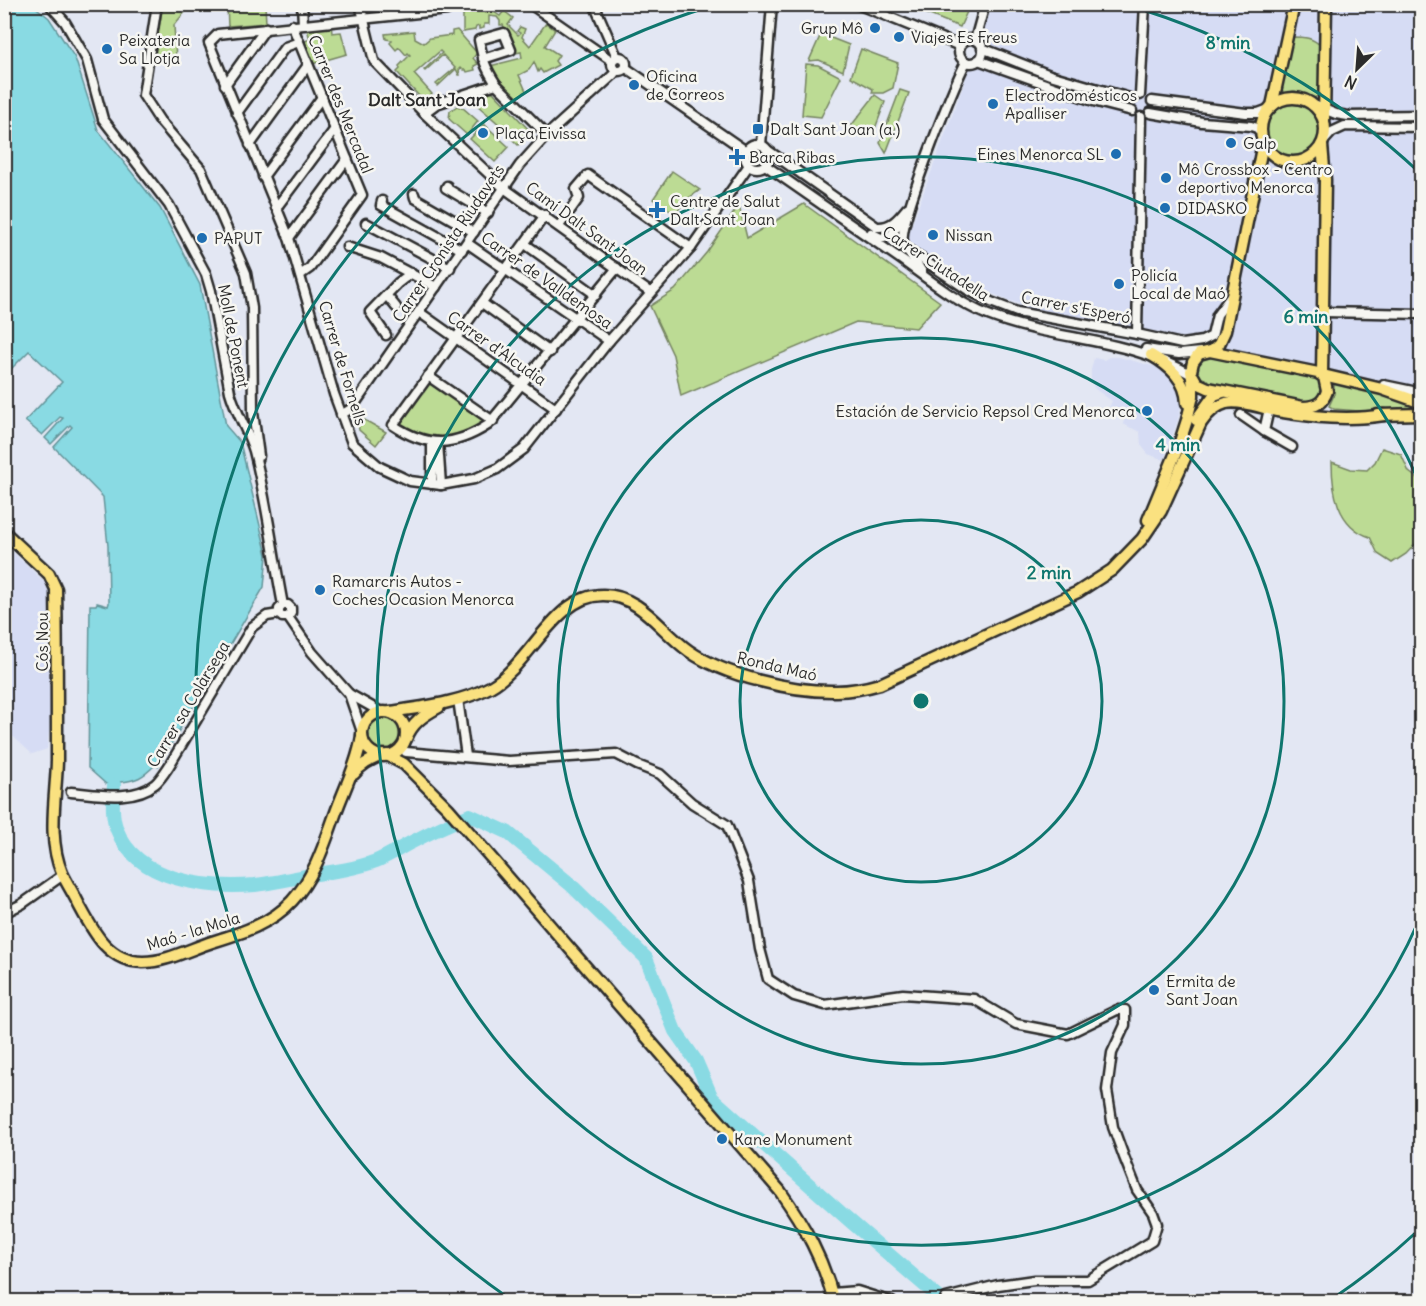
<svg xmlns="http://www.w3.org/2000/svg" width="1426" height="1306" font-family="Delius,sans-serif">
<rect width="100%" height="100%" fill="#e3e7f3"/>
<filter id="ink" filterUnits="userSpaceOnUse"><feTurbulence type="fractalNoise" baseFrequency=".0167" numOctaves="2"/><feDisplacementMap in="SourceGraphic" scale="12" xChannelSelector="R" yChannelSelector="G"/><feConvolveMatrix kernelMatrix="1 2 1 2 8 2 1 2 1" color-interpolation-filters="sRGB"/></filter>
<g filter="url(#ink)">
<!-- built -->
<g fill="#d6dcf4">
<polygon points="993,5 1421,5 1421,390 1126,326 1029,308 962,282 906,240"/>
<polygon points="1109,357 1119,357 1156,367 1173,376 1183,396 1178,420 1164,460 1148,454 1141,445 1140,432 1123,424 1125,417 1109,408 1112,401 1095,389 1091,381 1091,370 1094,358 1104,360"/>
<polygon points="4,544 52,589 51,716 47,749 32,754 5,729"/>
</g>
<!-- green -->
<g fill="#bcdb94" stroke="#748360" stroke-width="1.5">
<polygon points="163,5 191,5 174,25 176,59 154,55"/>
<polygon points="227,5 265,5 266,23 228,26"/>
<polygon points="476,5 485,6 486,12 488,8 500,16 504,11 513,18 508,25 518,35 520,33 517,31 520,27 525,29 522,37 530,46 546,23 555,30 545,46 559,55 555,61 558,65 543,73 540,69 538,72 534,62 529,70 519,75 526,91 517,98 489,68 490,66 522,58 521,52 516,53 503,25 500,25 500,21 497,17 489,16 489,24 484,24 484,28 479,29 479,26 476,27 475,30 463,32 463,12 476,11"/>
<polygon points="943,5 970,5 960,27 927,14 929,6 941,6"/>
<polygon points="331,24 332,33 341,32 347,54 312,64 303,42 310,39 306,26"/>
<polygon points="457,30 477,53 473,58 478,64 474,66 475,70 467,72 466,70 463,70 461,68 459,70 460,75 459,75 456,69 438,86 436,84 455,68 443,55 425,71 424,70 442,53 440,51 414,74 432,94 427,99 419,96 397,72 400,69 399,66 410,55 408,53 406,55 399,47 396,50 390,43 392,40 386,39 385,34 414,31 415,38 424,43 430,38 452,35 452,31"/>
<polygon points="821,34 849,45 843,71 819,60 809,61"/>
<path d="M 1291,37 C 1305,37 1312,37 1322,47 L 1319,94 L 1315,98 L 1295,91 L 1284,93 L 1280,86 Z"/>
<polygon points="861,49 898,63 893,88 883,93 872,93 873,89 851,77"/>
<polygon points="806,64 818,65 841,77 821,117 802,115"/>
<polygon points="488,90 493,92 531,132 518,145 508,135 509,133 468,97"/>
<polygon points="900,90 909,93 886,153 880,143"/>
<polygon points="875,95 885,102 873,134 844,135"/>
<circle cx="1294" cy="130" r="27"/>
<polygon points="457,106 463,108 478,121 467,135 449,119 450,111"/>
<polygon points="484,124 509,147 495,162 470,139"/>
<polygon points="672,171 700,190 686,200 675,214 653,199"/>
<polygon points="804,204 940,302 916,328 856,322 681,396 673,355 650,306 675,290 707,252 739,205 747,238"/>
<path d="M 1212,355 L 1315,377 L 1320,382 C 1323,396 1317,400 1305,404 L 1208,384 L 1201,380 C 1193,368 1198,358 1212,355 Z"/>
<path d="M 429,380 L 489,421 C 472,435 440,445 418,437 C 411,434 404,428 398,425 Z"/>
<polygon points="1334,382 1377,391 1421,406 1422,409 1371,412 1334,409 1329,406 1334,395"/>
<polygon points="361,418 386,432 376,445 359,430 358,423"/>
<path d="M 1382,448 L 1401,454 L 1409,472 L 1421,481 L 1421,538 L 1406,554 L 1392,563 L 1378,554 L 1370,537 C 1337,526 1332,491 1332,462 L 1351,469 L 1367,470 L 1375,462 Z"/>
<circle cx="384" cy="733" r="17"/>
</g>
<!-- water -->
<path fill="#89dae3" stroke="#639499" stroke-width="1.5" d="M 4,5 L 33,5 L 49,18 L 75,58 L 98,130 L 160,208 L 200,285 L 226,426 L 240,442 L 267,555 L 264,587 L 158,766 L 154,766 C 143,777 136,781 120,782 L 118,785 L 106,784 L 88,768 L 90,605 L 96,605 L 97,603 L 108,606 L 109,603 L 108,546 L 103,497 L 54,447 L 72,427 L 70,425 L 51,444 L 45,438 L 63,418 L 60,417 L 42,435 L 25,421 L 62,382 L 29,351 L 6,374 L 5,372 Z"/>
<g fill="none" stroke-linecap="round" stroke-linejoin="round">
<!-- river -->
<path stroke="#89dae3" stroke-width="14" d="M 114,785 C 113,799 111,815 117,830 C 137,881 207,889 255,885 C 273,883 291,879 309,875 C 331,872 355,869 376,861 C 388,856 400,848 412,842 C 431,832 450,823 470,815 L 507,832 L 570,884 L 646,958 L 675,1031 L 696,1061 L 712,1098 L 849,1220 L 944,1302"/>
<defs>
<g id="minor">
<path d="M 49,4 L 65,22 L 87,60 L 103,119 L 169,205 L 206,274 L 211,291 L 230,392 C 236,413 248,431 254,451 C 267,502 273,554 283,605 L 279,609 L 279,614"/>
<polyline points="157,4 143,95 160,121 201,169 246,273 252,308 253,412 259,456"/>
<polyline points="302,4 303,24"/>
<polyline points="360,4 374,61 424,113 504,188 651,293"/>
<polyline points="447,4 447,10 218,34 209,43 289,238 334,394 352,443 380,467 410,481 441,485 474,479 497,469 524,449 609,341 691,248 749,165"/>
<polyline points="530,4 612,61"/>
<polyline points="594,4 617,57"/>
<polyline points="857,4 960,46"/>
<polyline points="292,25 362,195 310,268 300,275"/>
<circle cx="971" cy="51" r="12"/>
<polyline points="975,40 985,4"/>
<polyline points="982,48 1050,75 1133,99"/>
<circle cx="619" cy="64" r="7"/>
<path d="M 483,59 L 511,50 L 504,33 L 479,40 C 483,60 485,67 496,84"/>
<polyline points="978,60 1093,101 1132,111"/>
<polyline points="626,68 746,151"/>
<polyline points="225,85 266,28"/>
<polyline points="1140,95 1145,4"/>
<polyline points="1152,101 1246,113 1258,113 1269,109"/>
<polyline points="1311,104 1336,114 1348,116 1422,115"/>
<polyline points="237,113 285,47 299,42"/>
<polyline points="424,113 436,104 496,84 547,135"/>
<polyline points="1150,113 1202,122 1251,126 1257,128 1261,133"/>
<polyline points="1323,142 1332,132 1345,126 1422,127"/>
<circle cx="757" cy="156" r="12"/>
<polyline points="250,145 308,65"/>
<polyline points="761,145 772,4"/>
<path d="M 766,149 L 877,227 C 891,228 898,219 907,208"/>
<path d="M 765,165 C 810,196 855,227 899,258 C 927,278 956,302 988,315 C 1054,341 1128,337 1192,375"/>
<polyline points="263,177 322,97"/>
<polyline points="447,186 446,188 488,213"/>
<polyline points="414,194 415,198 474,232"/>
<polyline points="382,201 381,205 462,250"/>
<polyline points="276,208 335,129"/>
<path d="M 545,215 L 393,425 C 427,448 454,447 488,425 L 617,268"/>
<polyline points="366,223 450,268"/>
<polyline points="559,226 579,198 576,189 588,175 691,248"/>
<polyline points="871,233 881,238 891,235 902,219"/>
<polyline points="289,238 347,159"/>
<polyline points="467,243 609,341"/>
<polyline points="525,244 596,295"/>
<polyline points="347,247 381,258 436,287"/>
<polyline points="907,249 968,290 991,302 1017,312 1137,334 1182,344 1202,341 1212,336 1217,315 1231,296"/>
<path d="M 922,272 C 917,263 905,251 903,241 C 899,221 954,85 966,62"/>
<polyline points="387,296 396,307"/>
<polyline points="482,303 550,352"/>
<polyline points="419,312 556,409"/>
<polyline points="1324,312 1422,314"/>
<polyline points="1137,334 1141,117"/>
<polyline points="386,335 370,312 398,283 411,273"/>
<polyline points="1146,349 1179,354 1202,352"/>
<polyline points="428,376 493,421"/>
<polyline points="1384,385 1422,393"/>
<polyline points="1269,409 1264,431 1292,447"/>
<polyline points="341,415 352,408 520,165 547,135 613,75 616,71"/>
<polyline points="1241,415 1264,431"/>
<polyline points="432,442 432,484"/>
<polyline points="438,442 441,485"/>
<polyline points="283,605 288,605 291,608 291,613 288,617"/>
<polyline points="279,614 282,617 288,617 312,652 349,694 362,732"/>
<polyline points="349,694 381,712"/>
<polyline points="458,699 466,756"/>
<polyline points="406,752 509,761 616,754 637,765 660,774 692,803 727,825 749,881 760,949 768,979 794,996 825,1005 903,994 974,999 1016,1024 1068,1034 1117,1010 1125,1010 1125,1025 1112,1053 1107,1090 1113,1127 1124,1157 1137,1190 1153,1213 1157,1224 1152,1241 1088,1280 1034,1280 998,1285 946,1298 944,1302"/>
<path d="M 71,792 C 97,794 133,802 155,784 C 160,780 165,772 169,766 L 252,627 L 267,616 L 279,614"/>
<polyline points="4,913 22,904 63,875"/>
<polyline points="832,1293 857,1291 892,1302"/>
</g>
<g id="major">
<circle cx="1293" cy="130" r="32"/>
<polyline points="1272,106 1294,4"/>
<polyline points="1324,121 1326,4"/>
<polyline points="1322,145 1325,180 1322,374"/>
<polyline points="1212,351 1219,344 1225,331 1263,143"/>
<path d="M 1151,355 C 1170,366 1186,380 1187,403"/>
<polyline points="1323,375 1382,389 1422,403"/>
<polyline points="1378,415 1422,414"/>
<polyline points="1196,420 1214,395 1223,392"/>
<path d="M 1148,520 L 1179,445 L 1187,420 L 1193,396 L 1193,386 L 1191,371 L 1193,362 L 1199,354 L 1210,351 L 1318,373 L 1324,377 L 1327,391 C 1323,403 1316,407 1303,407 L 1208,388 L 1197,383 L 1193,376"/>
<path d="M 4,532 L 49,574 L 56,589 C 57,646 57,704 57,761 C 56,798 47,838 62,873 C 67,884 74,894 79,905 C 93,931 108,962 143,962 C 166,962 190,949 212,942 C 241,933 271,924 292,901 C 317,874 326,838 339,804 C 348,781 358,760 362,736"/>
<path d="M 390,712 C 423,707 460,703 490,687 C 531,664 554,595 603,595 C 641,595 661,632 689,651 C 725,676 792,692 836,691 C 851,691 866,688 880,684 L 1078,592 L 1112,570 L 1142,539 L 1161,511 L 1201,423 C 1207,414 1215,406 1226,403 C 1241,400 1262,408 1277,411 C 1313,417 1348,421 1384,415"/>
<circle cx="384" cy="734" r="22"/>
<path d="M 406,739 C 412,723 424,715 439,707"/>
<path d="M 387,755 L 404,764 L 448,808 L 780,1191 C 804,1225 824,1260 834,1302"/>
<path d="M 354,774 C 361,764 371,759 383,755"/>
</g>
</defs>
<!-- minor casing -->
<use href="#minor" stroke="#2b2b2b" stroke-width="13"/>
<!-- major casing -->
<use href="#major" stroke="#2b2b2b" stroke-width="15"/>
<!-- minor -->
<use href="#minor" stroke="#f6f6f2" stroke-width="8"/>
<!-- major -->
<use href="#major" stroke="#fae180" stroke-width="10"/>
</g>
</g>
<!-- distance rings -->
<g fill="none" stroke="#0f766e" stroke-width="3">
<circle cx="921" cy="701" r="181"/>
<circle cx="921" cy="701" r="363"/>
<path d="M1420 918A544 544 0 1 1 1420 484"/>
<path d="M1421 1228A726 726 0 0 1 1332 1299M510 1299A726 726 0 0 1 715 5M1127 5A726 726 0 0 1 1421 174"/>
</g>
<!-- markers -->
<g fill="#1f6fb2" stroke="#f6f6f2" stroke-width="2">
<circle cx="875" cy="28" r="6"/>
<circle cx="899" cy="37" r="6"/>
<circle cx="107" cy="49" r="6"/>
<circle cx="634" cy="85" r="6"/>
<circle cx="993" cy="104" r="6"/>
<rect x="752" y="123" width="12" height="12" rx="3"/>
<circle cx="483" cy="133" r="6"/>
<circle cx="1231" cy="143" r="6"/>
<circle cx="1116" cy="154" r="6"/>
<path d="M734 148h6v6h6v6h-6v6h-6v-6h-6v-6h6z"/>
<circle cx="1166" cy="178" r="6"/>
<circle cx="1165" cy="208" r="6"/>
<path d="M654 201h6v6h6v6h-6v6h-6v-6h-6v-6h6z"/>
<circle cx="933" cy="235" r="6"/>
<circle cx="202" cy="238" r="6"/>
<circle cx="1119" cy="284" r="6"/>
<circle cx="1147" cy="411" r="6"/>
<circle cx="320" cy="590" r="6"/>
<circle cx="1154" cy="990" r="6"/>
<circle cx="722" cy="1139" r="6"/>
</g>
<g text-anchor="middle" stroke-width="5" stroke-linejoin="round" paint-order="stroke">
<!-- poi labels -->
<g font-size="16" fill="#2b2b2b" stroke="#f6f6f2" text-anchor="start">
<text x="863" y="34" text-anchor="end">Grup Mô</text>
<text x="911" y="43">Viajes Es Freus</text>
<text x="119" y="46">Peixateria<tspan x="119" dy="18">Sa Llotja</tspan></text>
<text x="646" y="82">Oficina<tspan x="646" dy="18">de Correos</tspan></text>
<text x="1005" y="101">Electrodomésticos<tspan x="1005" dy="18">Apalliser</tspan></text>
<text x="770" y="135">Dalt Sant Joan (a.)</text>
<text x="495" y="139">Plaça Eivissa</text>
<text x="1243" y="149">Galp</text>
<text x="1104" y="160" text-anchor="end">Eines Menorca SL</text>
<text x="749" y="163">Barca Ribas</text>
<text x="1178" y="175">Mô Crossbox - Centro<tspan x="1178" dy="18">deportivo Menorca</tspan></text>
<text x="670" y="207">Centre de Salut<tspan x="670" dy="18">Dalt Sant Joan</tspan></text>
<text x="1177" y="214">DIDASKO</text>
<text x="945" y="241">Nissan</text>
<text x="214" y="244">PAPUT</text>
<text x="1131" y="281">Policía<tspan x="1131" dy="18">Local de Maó</tspan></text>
<text x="1135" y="417" text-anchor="end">Estación de Servicio Repsol Cred Menorca</text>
<text x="332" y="587">Ramarcris Autos -<tspan x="332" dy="18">Coches Ocasion Menorca</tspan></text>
<text x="1166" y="987">Ermita de<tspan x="1166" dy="18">Sant Joan</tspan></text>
<text x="734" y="1145">Kane Monument</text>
</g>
<!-- street labels -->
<g font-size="16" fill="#2b2b2b" stroke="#f6f6f2">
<text transform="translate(341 104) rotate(68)" y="6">Carrer des Mercadal</text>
<text transform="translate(587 228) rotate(36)" y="6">Camí Dalt Sant Joan</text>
<text transform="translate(448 243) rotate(-56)" y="6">Carrer Cronista Riudavets</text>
<text transform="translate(936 263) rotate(33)" y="6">Carrer Ciutadella</text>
<text transform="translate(547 280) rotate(35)" y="6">Carrer de Valldemosa</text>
<text transform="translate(1076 307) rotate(11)" y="6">Carrer s'Esperó</text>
<text transform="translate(234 336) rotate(79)" y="6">Moll de Ponent</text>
<text transform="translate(497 348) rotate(35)" y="6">Carrer d'Alcudia</text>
<text transform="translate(343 363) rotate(73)" y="6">Carrer de Fornells</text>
<text transform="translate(42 642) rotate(-90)" y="6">Cós Nou</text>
<text transform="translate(777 666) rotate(13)" y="6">Ronda Maó</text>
<text transform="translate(188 704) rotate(-59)" y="6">Carrer sa Colàrsega</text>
<text transform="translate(193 931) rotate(-17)" y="6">Maó - la Mola</text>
</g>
<!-- neighbourhood labels -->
<g font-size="18" font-weight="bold" fill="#2b2b2b" stroke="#f6f6f2">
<text x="427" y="106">Dalt Sant Joan</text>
</g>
</g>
<circle cx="921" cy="701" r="9" fill="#0f766e" stroke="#f6f6f2" stroke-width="3"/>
<g font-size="18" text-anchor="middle" font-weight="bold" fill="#0f766e" stroke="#f6f6f2" stroke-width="5" stroke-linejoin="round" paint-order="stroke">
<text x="1228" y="49">8 min</text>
<text x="1306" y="323">6 min</text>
<text x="1178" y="451">4 min</text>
<text x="1049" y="579">2 min</text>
</g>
<!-- margin -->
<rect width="1426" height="1306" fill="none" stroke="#f6f6f2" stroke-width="24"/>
<rect x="12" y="12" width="1402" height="1282" fill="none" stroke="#2b2b2b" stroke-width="2" filter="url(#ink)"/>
<!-- north arrow -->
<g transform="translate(1357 69) rotate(205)" stroke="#f6f6f2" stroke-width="4.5" paint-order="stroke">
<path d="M0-4.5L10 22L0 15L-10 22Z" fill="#2b2b2b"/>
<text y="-9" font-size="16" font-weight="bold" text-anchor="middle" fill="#2b2b2b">N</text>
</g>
</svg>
